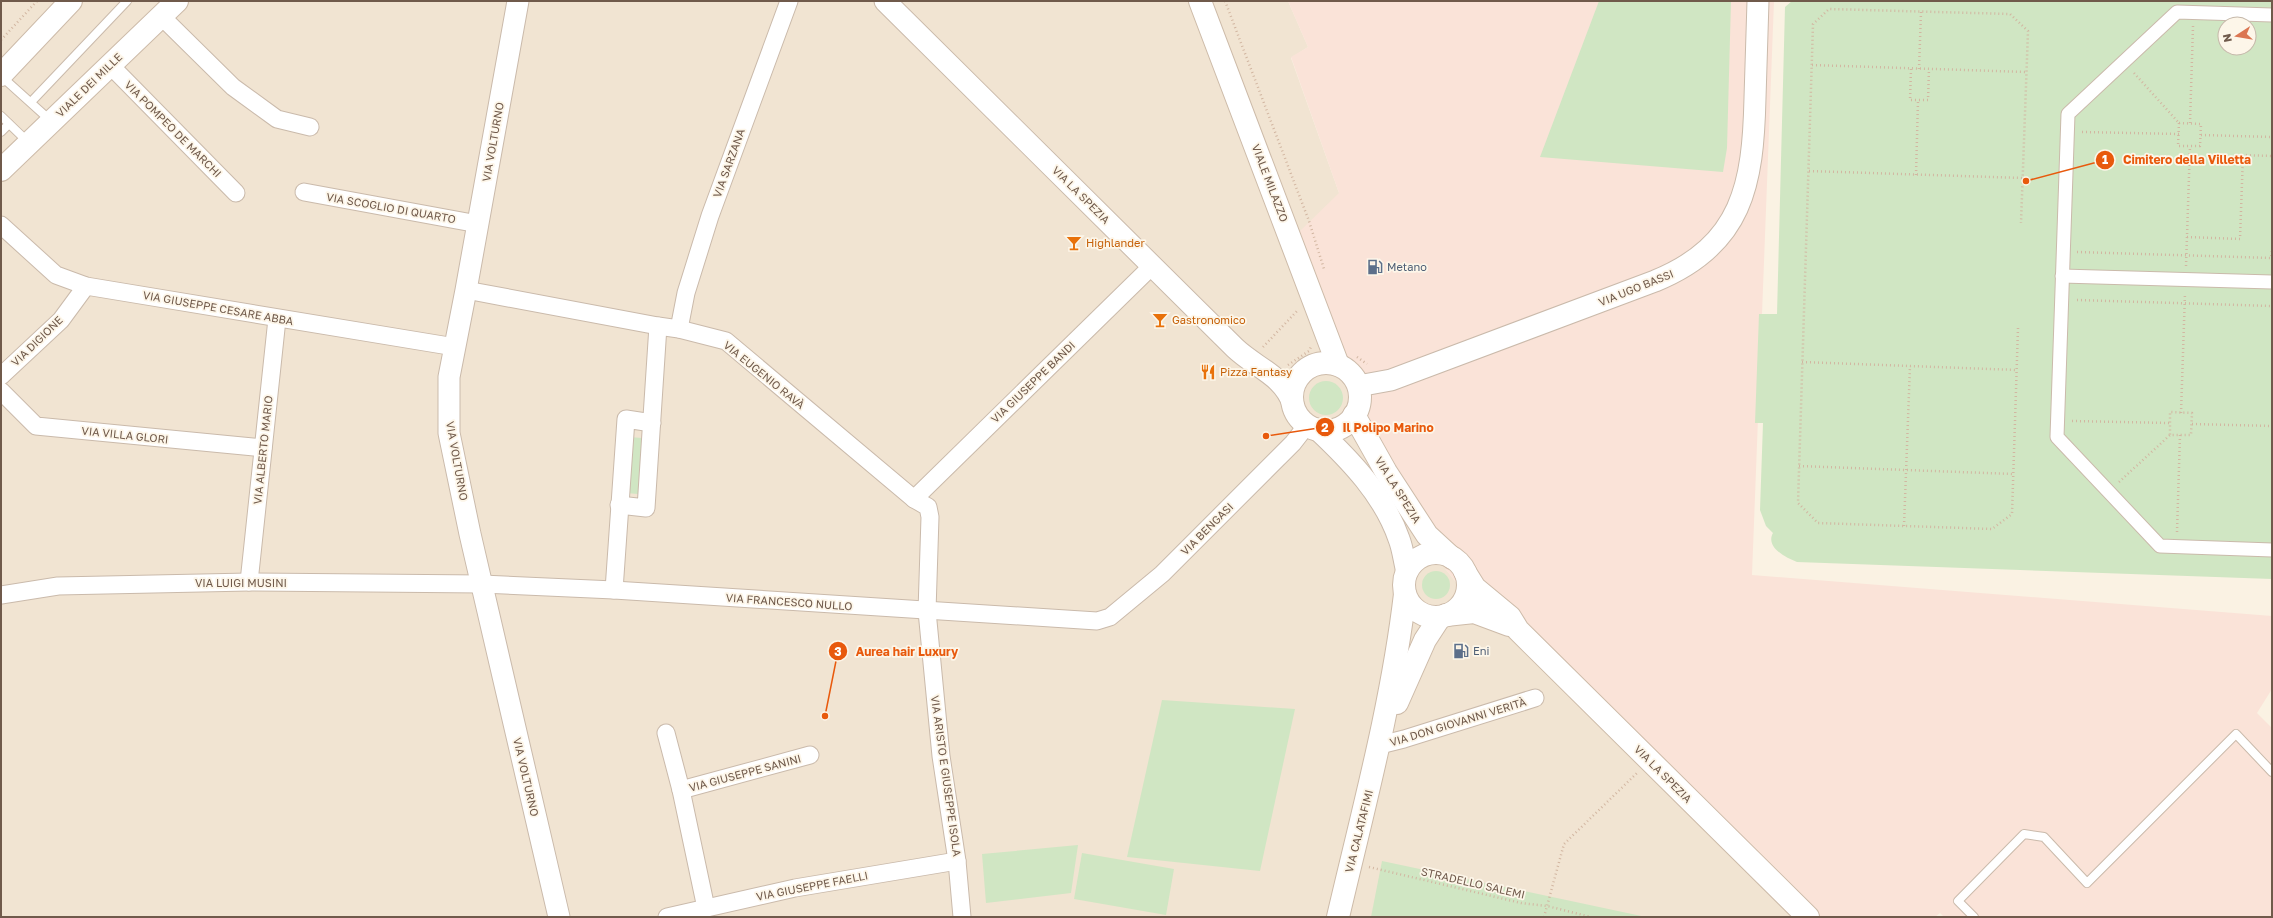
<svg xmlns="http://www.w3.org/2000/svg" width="2273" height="918" font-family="'Golos Text',sans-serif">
<rect width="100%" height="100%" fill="#faf2e3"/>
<!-- residential -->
<polygon fill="#f1e4d2" points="1,1 1288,1 1308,47 1291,58 1339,193 1378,484 1467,596 1796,917 1,917"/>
<!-- commercial -->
<polygon fill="#fae3d8" points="1288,1 1774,1 1752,575 2272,616 2272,689 2257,713 2272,728 2272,917 1944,917 1940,913 1935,917 1796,917 1467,596 1378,484 1298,233 1339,193 1291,57 1308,47"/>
<!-- green -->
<g fill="#d0e6c3" fill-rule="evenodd">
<polygon points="1599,1 1731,1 1727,148 1723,172 1540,157"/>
<path d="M 1792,1 L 2272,1 L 2272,579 L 1797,562 C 1786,558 1765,547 1773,533 L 1766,526 L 1760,510 L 1763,423 L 1755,423 L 1759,314 L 1777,314 L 1785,7 ZM 2225,24 L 2249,24 L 2249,48 L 2225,48 Z"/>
<circle cx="1326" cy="398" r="17"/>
<polygon points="629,437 642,438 638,494 626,493"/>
<circle cx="1436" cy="585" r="14"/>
<polygon points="1162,700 1295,709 1260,871 1127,857"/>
<polygon points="1078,845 1071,893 986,903 982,854"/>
<polygon points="1082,853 1174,869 1166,915 1074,899"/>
<polygon points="1382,861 1646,917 1371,917"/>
</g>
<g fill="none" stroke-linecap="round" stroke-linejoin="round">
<defs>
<g id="service">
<polyline points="1,76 51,121"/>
<polyline points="31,102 127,1"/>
<polyline points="1,116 28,142"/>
<polyline points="1,132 9,124"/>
<polyline points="1974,917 1958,901 2024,834 2044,837 2087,883 2236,734 2272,772"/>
</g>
<g id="pedestrian">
<polyline points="2272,15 2177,12 2068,114 2057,437 2160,546 2272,550"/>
<polyline points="2062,276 2272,282"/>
</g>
<g id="minor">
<polyline points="161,16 233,87 277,119 310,127"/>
<polyline points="110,65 236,193"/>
<polyline points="304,192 478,224"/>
<polyline points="1,225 56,275 86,286 455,347"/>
<polyline points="466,290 658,326 679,329 726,341 914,499 928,507 930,517 927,611 941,756 957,861 962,917"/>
<polyline points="679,329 686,293 710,216 789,1"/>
<polyline points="1,376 61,320 86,286"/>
<polyline points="1,391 36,426 263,448"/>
<polyline points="914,499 1152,266"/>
<polyline points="619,505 646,508 658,326"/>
<polyline points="249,582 277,319"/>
<polyline points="614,590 626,419 652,423"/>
<polyline points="1,595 58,586 249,582 482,584 614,590 1097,621 1110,617 1162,574 1293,443 1307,425"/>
<polyline points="666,733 681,790"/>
<polyline points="1380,745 1404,739 1535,698"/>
<polyline points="706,908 681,790 810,755"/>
<polyline points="667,917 795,888 957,861"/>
</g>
<g id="tertiary">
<polyline points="518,1 466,290 449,377 449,433 470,534 559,917"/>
<path d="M 885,1 L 1235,348 C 1256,368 1283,375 1293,404"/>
<path d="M 1358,386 L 1391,380 L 1655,281 C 1743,245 1753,184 1755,98 C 1756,66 1757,33 1758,1"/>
<path d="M 1317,429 C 1350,460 1384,495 1399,539 C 1403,549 1404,561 1407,572"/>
</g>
<g id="secondary">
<polyline points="1200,1 1338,365"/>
<polyline points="1,75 71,1"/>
<polyline points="1,170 177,1"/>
<circle cx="1326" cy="397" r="34"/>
<polyline points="1354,415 1386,472 1427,535 1452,558"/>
<circle cx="1436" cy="585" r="32"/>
<polyline points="1465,572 1475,588 1510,617 1518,630 1808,917"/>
<polyline points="1446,615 1474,612 1509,625"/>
<polyline points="1397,703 1425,640 1440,617"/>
<path d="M 1338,917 C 1363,810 1392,704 1405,594"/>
</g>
</defs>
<!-- service casing -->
<use href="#service" stroke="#cabaab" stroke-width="10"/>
<!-- pedestrian casing -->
<use href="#pedestrian" stroke="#cabaab" stroke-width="15"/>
<!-- minor casing -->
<use href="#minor" stroke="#cabaab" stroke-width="19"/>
<!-- tertiary casing -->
<use href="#tertiary" stroke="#cabaab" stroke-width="23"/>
<!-- secondary casing -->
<use href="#secondary" stroke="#cdbba9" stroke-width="24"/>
<!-- path -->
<g stroke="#d2b6a1" stroke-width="2.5" stroke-dasharray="1 3" stroke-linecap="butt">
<polyline points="1225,1 1309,221 1324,269"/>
<polyline points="1,40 37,1"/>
<polyline points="1812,65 2026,72"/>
<polyline points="1911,69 1910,100 1928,100 1929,69"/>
<polyline points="1919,69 1921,12"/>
<polyline points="2134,73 2179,123"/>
<polygon points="2179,123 2201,124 2200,146 2178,146"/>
<polyline points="2190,123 2193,26"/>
<polyline points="2082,132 2179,134"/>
<polyline points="2201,135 2272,137"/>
<polyline points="1809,171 2023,178"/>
<polyline points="1916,175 1918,100"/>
<polyline points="2187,237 2240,239 2243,155 2272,156"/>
<polyline points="2077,252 2271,258 2272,250"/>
<polyline points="2186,266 2190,146"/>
<polyline points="2077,300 2272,306"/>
<polyline points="2018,328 2012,514 1992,529 1818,523 1798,503 1813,24 1829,9 2010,14 2028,31 2021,223"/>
<polyline points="1263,347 1297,311"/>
<polyline points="1357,357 1367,364"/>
<polyline points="1802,362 2017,370"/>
<polyline points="1288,365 1309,351 1311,347"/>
<polyline points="2181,413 2185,293"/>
<polyline points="2072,421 2170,423"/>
<polyline points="2192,424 2272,426"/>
<polyline points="1799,466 2013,474"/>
<polyline points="2119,482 2170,435 2191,435 2192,413 2170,412 2170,435"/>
<polyline points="1904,526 1910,366"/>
<polyline points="2177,532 2180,435"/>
<polyline points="1369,867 1521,903 1547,906 1591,917"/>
<polyline points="1544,917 1564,844 1637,773"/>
</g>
<!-- service -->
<use href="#service" stroke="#fff" stroke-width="8"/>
<!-- pedestrian -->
<use href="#pedestrian" stroke="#fff" stroke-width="13"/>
<!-- minor -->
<use href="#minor" stroke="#fff" stroke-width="17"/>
<!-- tertiary -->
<use href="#tertiary" stroke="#fff" stroke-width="21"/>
<!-- secondary -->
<use href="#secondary" stroke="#fff" stroke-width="22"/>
</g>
<!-- icons -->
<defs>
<symbol id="bar-bare" viewBox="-9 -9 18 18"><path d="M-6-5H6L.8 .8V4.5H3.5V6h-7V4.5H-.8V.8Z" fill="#e8710a" stroke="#fdf6e9" stroke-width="2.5" paint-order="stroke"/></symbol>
<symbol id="fuel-bare" viewBox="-9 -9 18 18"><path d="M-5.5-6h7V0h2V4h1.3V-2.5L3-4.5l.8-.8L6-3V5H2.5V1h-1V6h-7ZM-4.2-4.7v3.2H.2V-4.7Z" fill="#5c6f8a" stroke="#fdf6e9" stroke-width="2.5" paint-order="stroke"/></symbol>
<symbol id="restaurant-bare" viewBox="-9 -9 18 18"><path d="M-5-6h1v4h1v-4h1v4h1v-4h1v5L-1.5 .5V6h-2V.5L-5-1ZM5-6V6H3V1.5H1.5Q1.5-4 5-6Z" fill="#e8710a" stroke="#fdf6e9" stroke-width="2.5" paint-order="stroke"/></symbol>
</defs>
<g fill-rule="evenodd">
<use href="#bar-bare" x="1063" y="232" width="22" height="22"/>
<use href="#fuel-bare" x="1364" y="256" width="22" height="22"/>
<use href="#bar-bare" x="1149" y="309" width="22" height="22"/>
<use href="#restaurant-bare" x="1197" y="361" width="22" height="22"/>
<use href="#fuel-bare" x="1450" y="640" width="22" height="22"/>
</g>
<g text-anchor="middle" stroke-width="3.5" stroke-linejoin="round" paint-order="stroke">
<!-- street labels -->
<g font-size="11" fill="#705a4b" stroke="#fdf6e9">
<text transform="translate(89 85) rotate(-44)" y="4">VIALE DEI MILLE</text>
<text transform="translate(173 129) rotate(45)" y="4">VIA POMPEO DE MARCHI</text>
<text transform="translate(493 142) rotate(-80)" y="4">VIA VOLTURNO</text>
<text transform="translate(729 163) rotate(-70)" y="4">VIA SARZANA</text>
<text transform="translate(1270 183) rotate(69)" y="4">VIALE MILAZZO</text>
<text transform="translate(1081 195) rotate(45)" y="4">VIA LA SPEZIA</text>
<text transform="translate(391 208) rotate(10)" y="4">VIA SCOGLIO DI QUARTO</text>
<text transform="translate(1636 288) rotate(-22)" y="4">VIA UGO BASSI</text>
<text transform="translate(218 308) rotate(10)" y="4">VIA GIUSEPPE CESARE ABBA</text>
<text transform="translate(37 341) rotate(-44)" y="4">VIA DIGIONE</text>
<text transform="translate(764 375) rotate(39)" y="4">VIA EUGENIO RAVÀ</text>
<text transform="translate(1033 382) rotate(-44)" y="4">VIA GIUSEPPE BANDI</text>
<text transform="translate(125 435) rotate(6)" y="4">VIA VILLA GLORI</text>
<text transform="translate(263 450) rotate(-84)" y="4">VIA ALBERTO MARIO</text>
<text transform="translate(457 461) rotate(80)" y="4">VIA VOLTURNO</text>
<text transform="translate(1398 490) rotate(58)" y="4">VIA LA SPEZIA</text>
<text transform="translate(1207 529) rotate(-45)" y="4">VIA BENGASI</text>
<text x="241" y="587">VIA LUIGI MUSINI</text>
<text transform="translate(789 602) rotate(4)" y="4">VIA FRANCESCO NULLO</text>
<text transform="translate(1458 722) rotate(-17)" y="4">VIA DON GIOVANNI VERITÀ</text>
<text transform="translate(745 773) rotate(-15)" y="4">VIA GIUSEPPE SANINI</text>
<text transform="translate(1663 774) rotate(45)" y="4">VIA LA SPEZIA</text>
<text transform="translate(946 776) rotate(82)" y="4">VIA ARISTO E GIUSEPPE ISOLA</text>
<text transform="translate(526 777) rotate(77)" y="4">VIA VOLTURNO</text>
<text transform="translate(1359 831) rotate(-76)" y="4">VIA CALATAFIMI</text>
<text transform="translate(1473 883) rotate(13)" y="4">STRADELLO SALEMI</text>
<text transform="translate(812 886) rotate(-11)" y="4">VIA GIUSEPPE FAELLI</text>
</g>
<!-- food labels -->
<g font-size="11" fill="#c56008" stroke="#fdf6e9" text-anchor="start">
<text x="1086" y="247">Highlander</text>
<text x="1172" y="324">Gastronomico</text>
<text x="1220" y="376">Pizza Fantasy</text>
</g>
<!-- service labels -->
<g font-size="11" fill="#4e5e75" stroke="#fdf6e9" text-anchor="start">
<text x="1387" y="271">Metano</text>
<text x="1473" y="655">Eni</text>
</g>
</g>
<!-- callouts -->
<path fill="none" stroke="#e8590c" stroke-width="1.5" d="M2026 181L2105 160M1266 436L1325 427M825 716L838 651"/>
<g fill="#e8590c" stroke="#fdf6e9" stroke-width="1.5">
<circle cx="2026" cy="181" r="4"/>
<circle cx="1266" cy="436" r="4"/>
<circle cx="825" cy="716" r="4"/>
<circle cx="2105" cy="160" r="10"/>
<circle cx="1325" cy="427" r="10"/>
<circle cx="838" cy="651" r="10"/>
</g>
<g font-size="12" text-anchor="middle" font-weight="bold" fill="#fff">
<text x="2105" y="164">1</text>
<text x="1325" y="432">2</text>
<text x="838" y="656">3</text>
</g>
<g font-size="12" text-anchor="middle" font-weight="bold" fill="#e8590c" stroke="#fdf6e9" stroke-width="3.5" stroke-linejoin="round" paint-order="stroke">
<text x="2187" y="164">Cimitero della Villetta</text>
<text x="1388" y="432">Il Polipo Marino</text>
<text x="907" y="656">Aurea hair Luxury</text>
</g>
<!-- border -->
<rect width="2273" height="918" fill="none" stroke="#705a4b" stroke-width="4"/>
<!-- north arrow -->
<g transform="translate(2237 36) rotate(258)"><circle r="19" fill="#fdf6e9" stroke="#c5b8aa"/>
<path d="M0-3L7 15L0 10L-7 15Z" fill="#db7652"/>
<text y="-6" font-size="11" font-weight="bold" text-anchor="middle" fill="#705a4b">N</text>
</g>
</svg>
